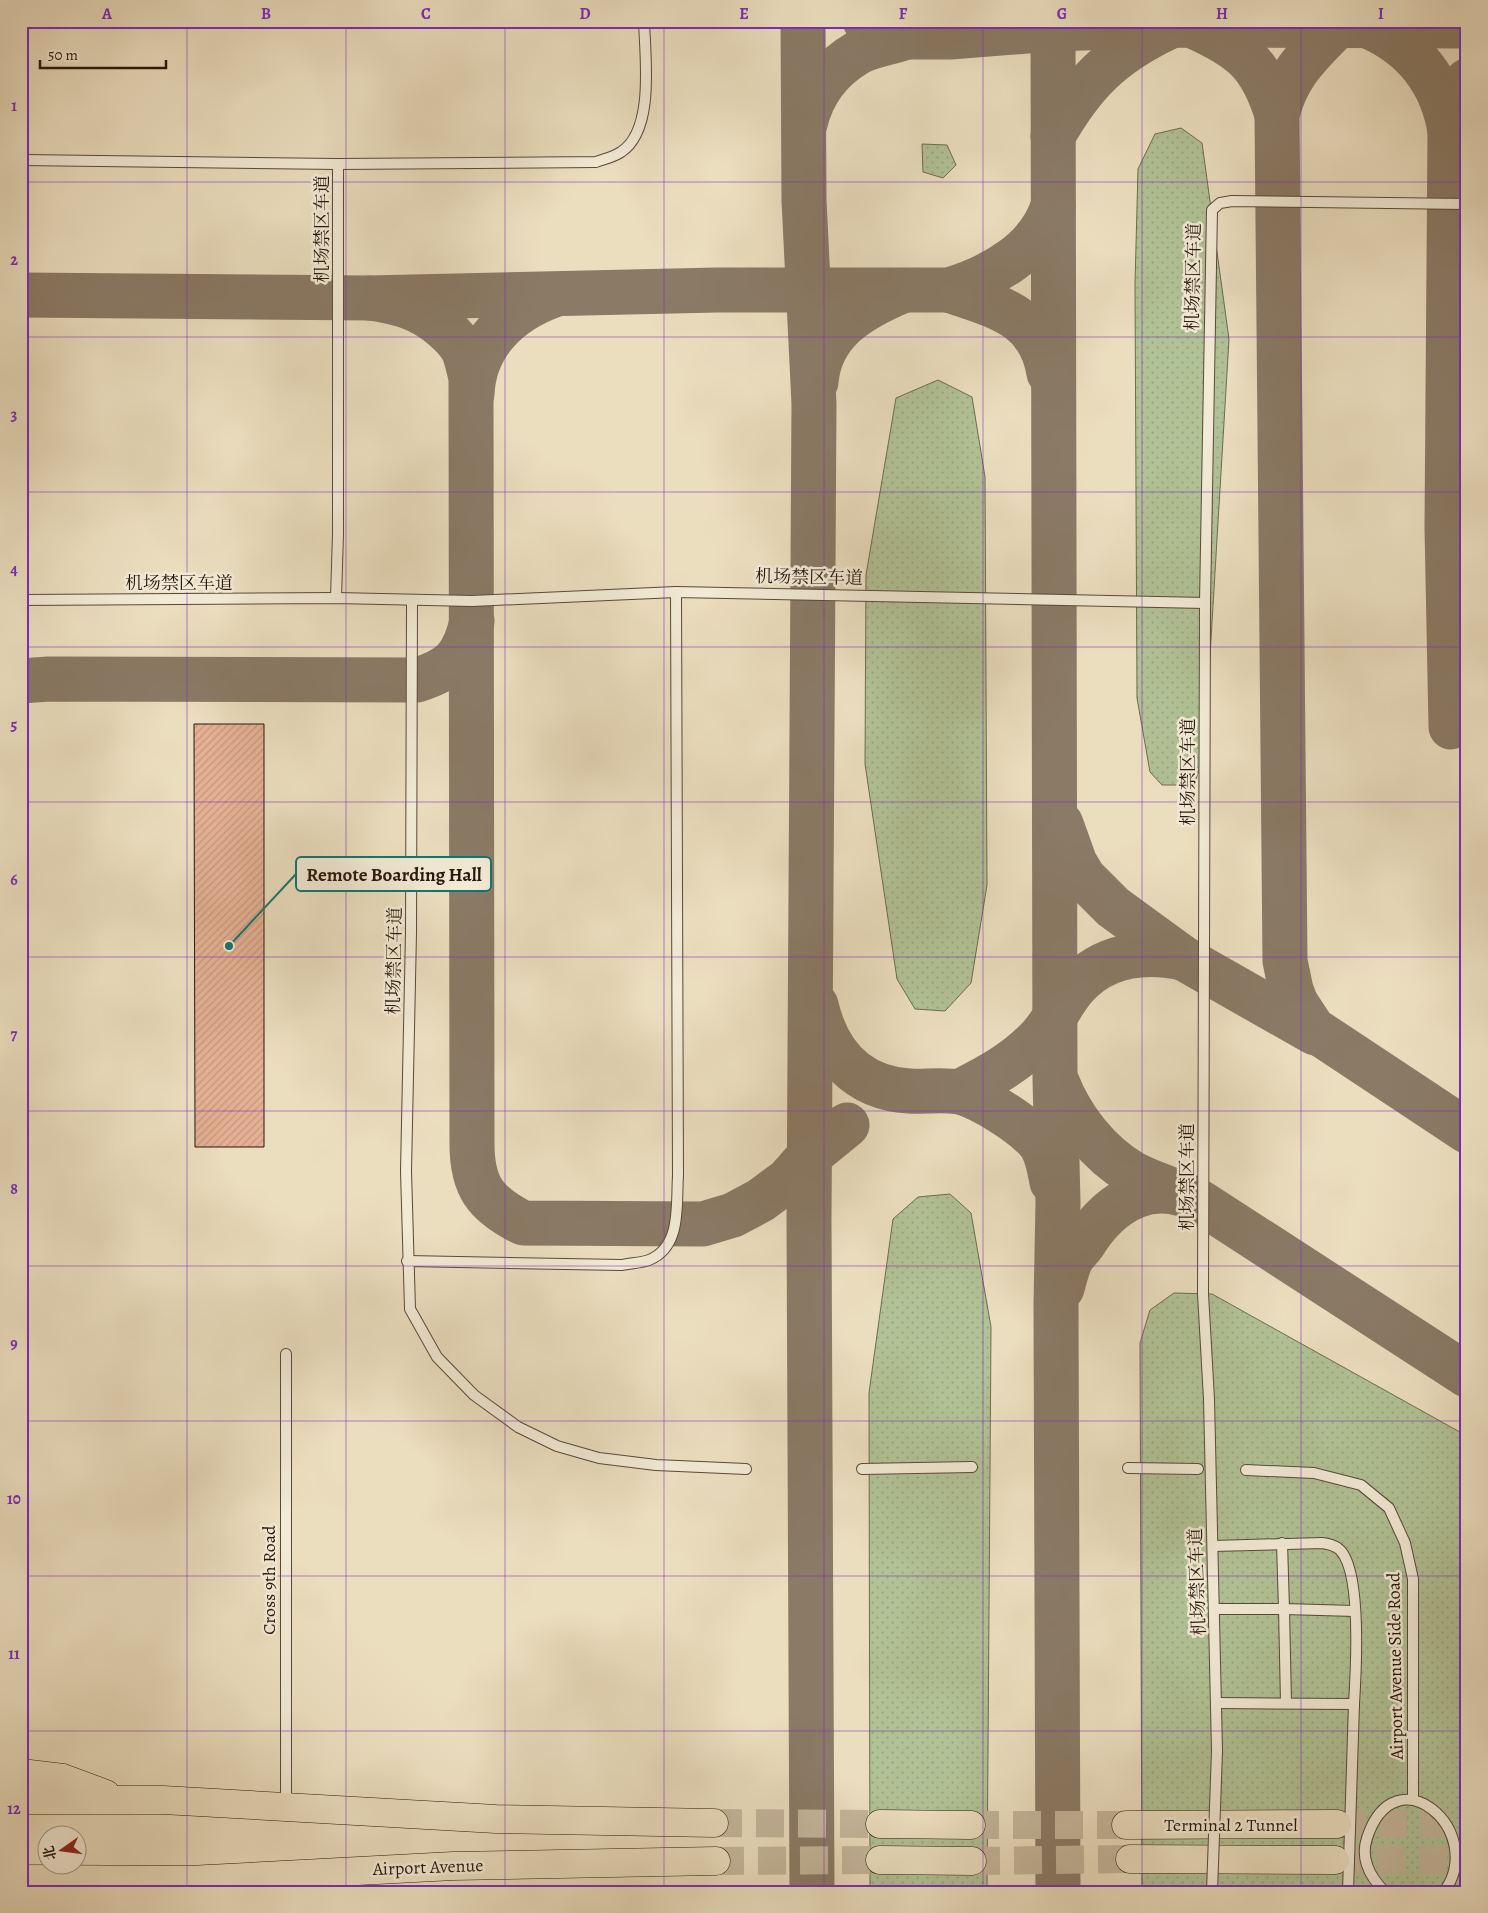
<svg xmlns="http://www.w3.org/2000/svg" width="1488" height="1913" font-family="Alegreya,'Noto Serif SC',serif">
<defs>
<pattern id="grass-dots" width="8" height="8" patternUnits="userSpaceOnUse" patternTransform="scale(1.25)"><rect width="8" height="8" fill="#b1c296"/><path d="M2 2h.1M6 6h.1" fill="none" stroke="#98a680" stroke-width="1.8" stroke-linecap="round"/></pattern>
<pattern id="building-hatch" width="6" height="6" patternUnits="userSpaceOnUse" patternTransform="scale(1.25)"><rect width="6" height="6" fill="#e5b094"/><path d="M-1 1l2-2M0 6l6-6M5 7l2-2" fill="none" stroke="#c4977e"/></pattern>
</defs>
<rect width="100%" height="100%" fill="#ebdebf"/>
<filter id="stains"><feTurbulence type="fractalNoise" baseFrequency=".004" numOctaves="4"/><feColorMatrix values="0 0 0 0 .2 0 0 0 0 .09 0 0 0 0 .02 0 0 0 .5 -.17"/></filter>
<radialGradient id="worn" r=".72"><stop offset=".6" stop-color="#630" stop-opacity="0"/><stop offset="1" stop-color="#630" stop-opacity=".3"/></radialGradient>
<!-- grass -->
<g fill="url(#grass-dots)" stroke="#6c6c52">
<polygon points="1181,128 1202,143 1229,339 1204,756 1194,785 1162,785 1150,772 1137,698 1135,284 1138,169 1155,134"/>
<polygon points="922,144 947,145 956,165 943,178 923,172"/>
<polygon points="938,380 972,397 985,477 987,885 971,983 945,1011 915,1009 897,979 865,764 866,575 896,398"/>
<polygon points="950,1194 971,1213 991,1327 987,1892 870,1892 869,1393 893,1219 918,1197"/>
<polygon points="1174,1293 1212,1294 1467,1436 1467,1892 1142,1892 1140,1343 1150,1310"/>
</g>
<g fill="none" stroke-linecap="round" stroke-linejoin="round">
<!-- taxiway -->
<g stroke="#8a7a66" stroke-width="45">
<polyline points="803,21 804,200 814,404 809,1219 812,1892"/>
<polyline points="865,21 883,32 906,37 950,37 1053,29 1173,25 1467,26"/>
<polyline points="1053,21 1055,1078 1058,1203 1056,1304 1058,1892"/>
<path d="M 1193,26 C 1242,48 1261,63 1277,115"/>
<path d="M 1336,27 C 1308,56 1287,74 1277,115 L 1285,961 L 1291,990 L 1296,1003 L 1313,1029 L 1467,1131"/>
<path d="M 1370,27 C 1415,47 1442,82 1450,131"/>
<path d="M 805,124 C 812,93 831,68 859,52 C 874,44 891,43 906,37"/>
<path d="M 1053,136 C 1083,83 1112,54 1167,28"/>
<path d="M 949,290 C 997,307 1040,315 1049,373"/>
<path d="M 21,295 L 369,298 L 717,290 L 949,290 C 992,277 1039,251 1053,206"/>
<path d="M 369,298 C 399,302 421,308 444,328 C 451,334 460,343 464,352 C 467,360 469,370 471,378 L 472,1144 C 472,1186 485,1204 523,1223 L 703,1224 L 733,1215 L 761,1200 L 788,1180 L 809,1156 L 847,1125"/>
<path d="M 816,382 C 820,332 859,309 902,291"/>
<path d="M 472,394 C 474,344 509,311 554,295"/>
<path d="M 21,681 L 49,679 L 417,680 C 452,669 464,657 472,621"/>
<polyline points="1451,727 1447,528 1450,131 1458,97 1467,81"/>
<polyline points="1061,824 1075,863 1084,878 1113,907 1183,958 1315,1033"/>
<path d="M 816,1005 C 827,1053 857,1088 909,1091 C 925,1092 943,1089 959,1092 C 980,1096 1035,1130 1043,1149 C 1048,1159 1050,1172 1052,1182"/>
<path d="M 1057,1082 C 1071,1118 1098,1153 1132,1173 C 1145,1180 1160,1185 1174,1191"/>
<path d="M 959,1092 C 989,1077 1017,1062 1040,1037 C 1054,1022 1061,1003 1075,987 C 1103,955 1144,950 1183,958"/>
<path d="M 1062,1288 C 1065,1278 1067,1267 1072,1258 C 1075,1253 1080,1249 1084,1243 C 1111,1200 1155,1174 1203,1204 L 1467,1375"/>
</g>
</g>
<!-- building -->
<polygon fill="url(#building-hatch)" stroke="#28170d" points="194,724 264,724 264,1147 195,1147"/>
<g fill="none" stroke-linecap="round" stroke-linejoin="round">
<!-- trunk-tunnel -->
<g stroke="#c4b69b" stroke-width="28" stroke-dasharray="28 14" stroke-linecap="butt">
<polyline points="714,1823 880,1824"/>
<polyline points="1337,1824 1467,1824"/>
<polyline points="971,1825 1126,1825"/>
<polyline points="1335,1860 1467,1860"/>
<polyline points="716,1861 880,1860"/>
<polyline points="972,1861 1130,1859"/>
</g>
<defs>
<g id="service">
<path d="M 21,160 L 338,164 L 596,162 C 604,159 614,157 621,152 C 655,130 645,57 644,21"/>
<polyline points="336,598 338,534 338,164"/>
<polyline points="21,600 336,598 472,601 676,592 1205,603"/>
<polyline points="412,601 411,933 406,1171 410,1309 437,1357 474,1395 518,1427 557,1446 599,1458 656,1465 746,1469"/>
<path d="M 407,1261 L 622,1265 C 630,1263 641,1263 649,1260 C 682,1247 676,1204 678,1176 L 676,592"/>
<polyline points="1128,1468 1198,1469"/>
<polyline points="862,1469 972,1467"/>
<polyline points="1246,1470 1314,1473 1361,1485 1389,1508 1405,1543 1413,1579 1413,1799"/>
<polyline points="1282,1543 1284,1609 1355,1611"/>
<path d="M 1213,1546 L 1322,1543 C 1329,1544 1335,1545 1340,1550 C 1362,1572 1356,1672 1354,1704"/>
<polyline points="1214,1609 1284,1609 1286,1703"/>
<polyline points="1217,1703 1354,1704 1348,1892"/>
<polyline points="1217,1751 1209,1399 1203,1294 1205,603 1212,210 1220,203 1232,201 1467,204"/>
<polyline points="286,1805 286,1354"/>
<path d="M 1385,1892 C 1371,1878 1360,1859 1367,1838 C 1395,1751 1488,1831 1444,1892"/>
</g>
<polyline id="tertiary" points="299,1892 317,1873"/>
<g id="trunk">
<polyline points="21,1773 63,1778 106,1794"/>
<polyline points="21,1800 163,1800 496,1819 714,1823"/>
<polyline points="880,1824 971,1825"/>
<polyline points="1126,1825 1337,1824"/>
<polyline points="1130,1859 1335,1860"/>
<polyline points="880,1860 972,1861"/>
<polyline points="21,1879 189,1880 453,1866 716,1861"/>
</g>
</defs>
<!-- service casing -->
<use href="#service" stroke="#59493a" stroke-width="12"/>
<!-- tertiary casing -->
<use href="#tertiary" stroke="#59493a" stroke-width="27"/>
<!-- trunk casing -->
<use href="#trunk" stroke="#28170d" stroke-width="29"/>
<!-- service -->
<use href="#service" stroke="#f2ead5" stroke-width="10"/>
<!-- tertiary -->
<use href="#tertiary" stroke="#f2ead5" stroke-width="25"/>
<!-- trunk -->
<use href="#trunk" stroke="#ebdebf" stroke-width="28"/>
<defs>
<polyline id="service-bridge" points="1212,1892 1217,1751"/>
</defs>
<!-- service-bridge casing -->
<use href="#service-bridge" stroke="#59493a" stroke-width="12" stroke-linecap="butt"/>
<!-- service-bridge -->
<use href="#service-bridge" stroke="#f2ead5" stroke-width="10"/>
</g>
<!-- grid -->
<path fill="none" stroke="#7b2cbf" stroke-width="1" stroke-opacity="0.55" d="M 187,21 L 187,1892M 346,21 L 346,1892M 505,21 L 505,1892M 664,21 L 664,1892M 824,21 L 824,1892M 983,21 L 983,1892M 1142,21 L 1142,1892M 1301,21 L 1301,1892M 21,182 L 1467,182M 21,337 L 1467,337M 21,492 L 1467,492M 21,647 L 1467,647M 21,802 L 1467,802M 21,957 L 1467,957M 21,1111 L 1467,1111M 21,1266 L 1467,1266M 21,1421 L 1467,1421M 21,1576 L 1467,1576M 21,1731 L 1467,1731"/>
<g text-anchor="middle" stroke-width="5" stroke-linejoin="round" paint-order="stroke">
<!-- street labels -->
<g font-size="18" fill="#28170d" stroke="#f2ead5">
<text transform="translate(322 229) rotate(-90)" y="6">机场禁区车道</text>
<text transform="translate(1193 277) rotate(-89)" y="6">机场禁区车道</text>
<text transform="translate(809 577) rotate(1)" y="6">机场禁区车道</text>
<text x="179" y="589">机场禁区车道</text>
<text transform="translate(1188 772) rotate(-90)" y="6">机场禁区车道</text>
<text transform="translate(394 961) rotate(-89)" y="6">机场禁区车道</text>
<text transform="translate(1187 1177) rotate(-90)" y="6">机场禁区车道</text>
<text transform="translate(269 1580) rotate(-90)" y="6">Cross 9th Road</text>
<text transform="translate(1197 1582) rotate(-92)" y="6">机场禁区车道</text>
<text transform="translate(1395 1666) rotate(-91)" y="6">Airport Avenue Side Road</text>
<text x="1231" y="1831">Terminal 2 Tunnel</text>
<text transform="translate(428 1867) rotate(-2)" y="6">Airport Avenue</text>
</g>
</g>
<!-- callouts -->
<path fill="none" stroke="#0f766e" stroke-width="2" d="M229 946L296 874"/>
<circle fill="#0f766e" stroke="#f2ead5" stroke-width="2" cx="229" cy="946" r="5"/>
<rect fill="#f2ead5" stroke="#0f766e" stroke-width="2" x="296" y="857" width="195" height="34" rx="5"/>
<g font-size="19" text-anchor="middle" font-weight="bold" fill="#28170d">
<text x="394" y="881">Remote Boarding Hall</text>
</g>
<!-- margin -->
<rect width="1488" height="1913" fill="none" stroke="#ebdebf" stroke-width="55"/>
<!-- north arrow -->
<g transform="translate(62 1850) rotate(256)"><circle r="24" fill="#f2ead5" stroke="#a19685"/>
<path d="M0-4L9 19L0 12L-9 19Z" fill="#8f2418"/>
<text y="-8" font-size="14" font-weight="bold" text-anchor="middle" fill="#28170d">北</text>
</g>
<!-- scale -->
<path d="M40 60v8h126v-8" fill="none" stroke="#28170d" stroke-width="2.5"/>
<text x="48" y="60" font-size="15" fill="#28170d" stroke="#f2ead5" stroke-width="4" paint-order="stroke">50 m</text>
<rect x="28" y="28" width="1432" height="1858" fill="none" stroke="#7b2cbf" stroke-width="2"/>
<g font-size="16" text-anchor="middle" font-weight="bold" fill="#7b2cbf">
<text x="107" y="19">A</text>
<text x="266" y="19">B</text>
<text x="426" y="19">C</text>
<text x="585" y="19">D</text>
<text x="744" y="19">E</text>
<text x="903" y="19">F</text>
<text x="1062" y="19">G</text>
<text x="1222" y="19">H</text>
<text x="1381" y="19">I</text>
<text x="14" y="111">1</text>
<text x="14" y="265">2</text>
<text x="14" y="420">3</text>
<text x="14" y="575">4</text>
<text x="14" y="730">5</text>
<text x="14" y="885">6</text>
<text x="14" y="1040">7</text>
<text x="14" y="1194">8</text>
<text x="14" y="1349">9</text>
<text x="14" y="1504">10</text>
<text x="14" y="1659">11</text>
<text x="14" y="1814">12</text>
</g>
<rect width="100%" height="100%" filter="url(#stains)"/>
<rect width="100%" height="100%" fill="url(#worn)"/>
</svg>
